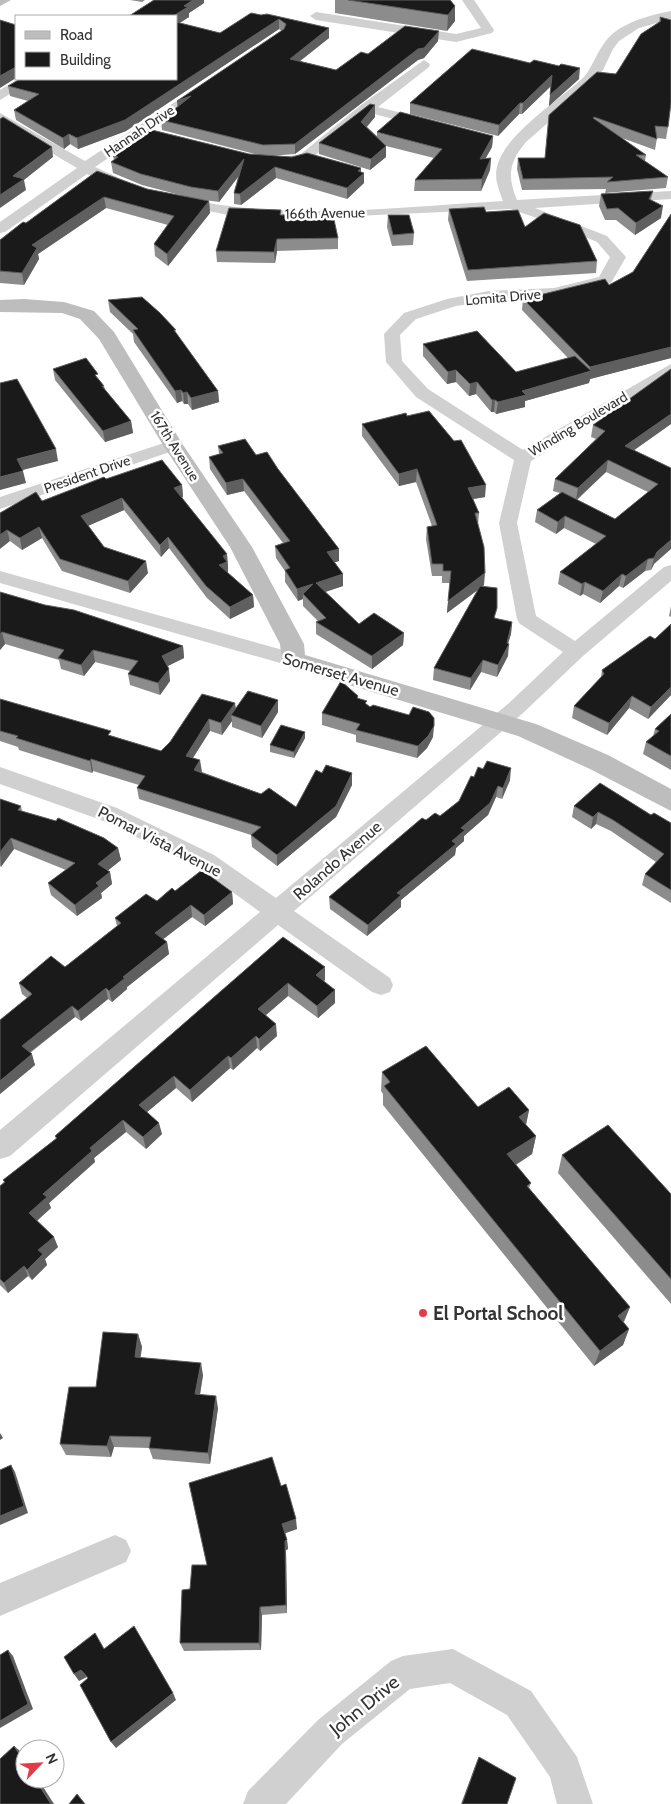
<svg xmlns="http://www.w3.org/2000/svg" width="671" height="1804" font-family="Cabin,sans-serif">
<rect width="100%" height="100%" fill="#fff"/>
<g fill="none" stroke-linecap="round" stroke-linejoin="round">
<!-- street -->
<g fill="#d0d0d0" fill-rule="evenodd">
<polygon points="462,0 474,0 494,30 492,33 456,42 316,20 310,16 316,12 456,34 481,28"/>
<path d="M 671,11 L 671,19 L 639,28 L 619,41 L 613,49 L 603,70 L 592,84 L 526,142 C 509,162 507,176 517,200 L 671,191 L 671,199 L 535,208 L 607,236 L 626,257 L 611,283 L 554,298 L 489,301 L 456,306 L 416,319 L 400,335 L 402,361 L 428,389 L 523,450 L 671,364 L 671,376 L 531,461 L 517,523 L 536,616 L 575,641 L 664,567 L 671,565 L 671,581 L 583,656 L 523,713 L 294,911 L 390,978 L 393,985 L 390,992 L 381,995 L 372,992 L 278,925 L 10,1156 L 0,1159 L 0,1130 L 260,912 L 198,867 L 101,820 L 0,784 L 0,767 L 117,808 L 214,855 L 276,898 L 509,703 L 563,652 L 520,624 L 517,619 L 499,523 L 514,460 L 416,397 L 386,362 L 384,334 L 404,313 L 447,299 L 489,291 L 554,288 L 599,277 L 610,257 L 597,242 L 558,225 L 510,209 L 288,219 L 233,216 L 174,204 L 172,201 L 179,197 C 284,222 396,207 503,201 C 499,190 494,179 497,167 C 504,135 559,100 583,78 C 592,68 595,56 603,45 C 617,23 647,16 671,11 Z"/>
<polygon points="424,60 430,64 429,67 378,107 430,120 432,123 430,126 425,127 370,113 305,163 279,166 272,162 274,159 301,154 361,105"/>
<polygon points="19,79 34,79 0,100 0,90"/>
<polygon points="204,83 211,87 209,90 95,167 130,183 132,186 130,189 120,189 87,174 5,232 0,233 0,222 77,168 0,123 0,113 85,161"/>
<polygon points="173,440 179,441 182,445 179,449 0,509 0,497"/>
<polygon points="0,571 301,655 304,660 301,665 294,667 0,583"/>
<polygon points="115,1535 126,1540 131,1551 126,1562 0,1616 0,1583"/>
<polygon points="453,1649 531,1691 577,1757 593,1804 557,1804 550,1777 507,1715 450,1683 410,1689 342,1744 286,1804 243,1804 248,1791 318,1720 391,1661 403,1656"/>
</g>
<!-- secondary -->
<g fill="#bdbdbd" fill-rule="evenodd">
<polygon points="0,0 11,0 0,6"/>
<polygon points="24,299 64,302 94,311 114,332 183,445 252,547 304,644 305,655 536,724 608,755 671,789 671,811 590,769 518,736 286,666 282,660 280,644 230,547 163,445 99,339 80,319 62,313 0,312 0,300"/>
</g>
</g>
<!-- wall -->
<g fill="#8c8c8c" fill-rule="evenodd">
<polygon points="130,0 145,0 142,2"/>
<polygon points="154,0 204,0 204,3 189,13 189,17 180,23 220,33 261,15 329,28 329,38 300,61 336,70 368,54 438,41 424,58 418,60 295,154 270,156 364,173 364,183 347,199 276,178 241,205 234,204 234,193 238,177 219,202 191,198 142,185 113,173 111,162 114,160 113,156 249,154 259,155 162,130 161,120 282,31 279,29 126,131 78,149 70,144 64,149 16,120 14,110 28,101 10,96 8,86 176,79"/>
<polygon points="335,0 450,0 455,6 455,21 447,31 335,13"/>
<polygon points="660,17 671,20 668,127 666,139 657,138 655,150 622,138 646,155 645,161 668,177 666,188 605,193 606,189 522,190 517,169 518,158 544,158 659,22"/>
<polygon points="530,63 579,79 549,106 551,86 522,114 519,114 498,136 410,114 410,103"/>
<polygon points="375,105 375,117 367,127 377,136 377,132 493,136 492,147 485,159 491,158 490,170 481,191 414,191 415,180 434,158 386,146 386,157 370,170 319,154 319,143"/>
<polygon points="97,171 147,189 209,201 210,213 168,266 155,256 154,244 168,225 106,208 38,254 39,259 24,285 0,283 0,240 26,223"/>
<polygon points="653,191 651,200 661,218 635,235 616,220 605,220 599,206 601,194"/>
<polygon points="449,209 486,212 525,227 597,261 596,273 467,281 448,220"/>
<polygon points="671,214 671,358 590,379 589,383 525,401 525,407 496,414 494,412 491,412 476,394 469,396 456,382 447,384 423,356 423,344 516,372 568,358 522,310 523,299 609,285 633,272"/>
<polygon points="281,215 338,238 338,249 277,251 275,263 217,262 216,251"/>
<polygon points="388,215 414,233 413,245 392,246 387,227"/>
<polygon points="108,300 176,333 218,391 219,402 192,410 188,404 184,404 182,401 177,403 134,342 133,334 110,312"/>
<polygon points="53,369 99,380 104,386 105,390 131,421 133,433 105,442 55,380"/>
<path d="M 671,369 L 671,424 L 634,450 L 671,468 L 654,564 L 651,570 L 645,571 L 623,588 L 619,586 L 600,603 L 583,594 L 580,596 L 558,584 L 560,572 L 596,544 L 564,528 L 556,534 L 535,522 L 537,510 L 560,493 L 553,491 L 555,479 L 596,439 L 591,437 L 593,425 ZM 606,472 L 648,492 L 615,519 L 577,500 Z"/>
<polygon points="407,416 485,497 473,499 479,513 478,525 484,585 482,587 496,619 512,622 511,634 508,643 508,656 497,677 481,672 470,690 433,680 434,668 478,590 447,613 450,583 442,583 442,576 432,576 426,539 427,527 432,526 416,482 399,486 362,436 362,424"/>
<polygon points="218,446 256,455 278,469 339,549 339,561 334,562 343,574 343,586 325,592 359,624 404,633 403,645 372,669 316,634 316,622 318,621 303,606 303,599 298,601 285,582 285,571 276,558 275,546 283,543 244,491 227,495 210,469 209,457 219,454"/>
<polygon points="106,479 182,485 183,497 182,498 227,554 228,573 253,595 254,607 230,619 207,598 169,548 161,557 124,510 88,526 104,547 148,573 130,593 62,571 42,538 22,550 10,541 0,513 42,501"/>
<polygon points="0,592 183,646 184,658 167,666 170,681 160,695 130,685 128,674 130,671 95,662 84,676 61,669 59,660 5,644 0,650"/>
<polygon points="671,606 671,617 669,616"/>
<polygon points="671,624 671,695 648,719 629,708 607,735 572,718 574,706 601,677 602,670 655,639"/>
<polygon points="358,698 370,707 433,737 427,748 417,758 356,742 356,735 322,725 322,713"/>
<polygon points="0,699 112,736 161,751 235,703 236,709 278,700 278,712 262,738 232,727 232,721 222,735 210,731 193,758 202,772 296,807 352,785 336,817 277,866 252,847 251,835 139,799 137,788 139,785 93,771 92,773 19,750 18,747 0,741"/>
<polygon points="671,714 671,770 643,754 646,742 653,736 655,729"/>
<polygon points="305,738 294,758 270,752 270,745"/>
<polygon points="474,777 510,780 502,799 496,797 488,815 464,836 464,841 456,848 455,855 401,900 401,907 367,936 330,909 329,897 426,820 440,816 459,801"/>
<polygon points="0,799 21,806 22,811 118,848 121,860 107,871 110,872 112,884 101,893 102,898 77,916 51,895 48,883 66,870 14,849 0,867"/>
<polygon points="574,806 651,815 671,823 671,903 642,885 645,874 656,862 611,831 596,824 591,829 572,817"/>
<polygon points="175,891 232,892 233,904 205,926 192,917 163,939 167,942 169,954 127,987 127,989 112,1002 108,999 81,1021 75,1017 30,1053 35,1065 0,1094 27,998 22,994 19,983 65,967 117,926 115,918 157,901"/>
<polygon points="283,937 325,980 323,981 335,1003 318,1018 288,996 266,1015 277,1036 260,1051 257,1048 233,1070 230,1068 192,1102 176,1088 147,1112 162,1134 146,1149 126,1132 94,1158 95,1162 49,1203 51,1208 37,1221 58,1247 45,1259 47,1265 32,1280 28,1276 8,1293 0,1285 0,1186 4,1182 3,1180 56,1139 55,1136"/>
<polygon points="382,1072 478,1107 529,1110 526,1125 536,1136 532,1154 516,1165 531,1183 529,1188 630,1307 624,1322 629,1329 623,1345 594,1366 383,1105 383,1094 381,1091"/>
<polygon points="562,1155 671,1194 671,1304 558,1173"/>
<polygon points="138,1334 142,1347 140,1357 203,1375 200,1395 218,1408 210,1464 153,1459 149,1448 114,1447 111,1457 66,1455 60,1444 96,1387"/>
<polygon points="281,1486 297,1529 285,1533 287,1540 288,1549 286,1550 287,1613 262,1615 261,1650 184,1651 180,1643 190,1589 207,1565"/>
<polygon points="479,1757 507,1804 461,1804 477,1761"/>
</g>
<!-- shaded-wall -->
<g fill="#5f5f5f">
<polygon points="193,0 204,0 204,3 189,13 189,17 176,25 176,16 173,16 184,6"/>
<polygon points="455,6 455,21 447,31 448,15"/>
<polygon points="279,19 279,29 126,131 78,149 77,138"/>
<polygon points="329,28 329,38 290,69 290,59"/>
<polygon points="439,31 438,41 424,58 418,60 295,154 295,144"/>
<polygon points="16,67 16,78 0,88 0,76"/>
<polygon points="580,68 579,79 549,106 550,95"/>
<polygon points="552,75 551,86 522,114 523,103"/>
<polygon points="191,96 178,112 177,101"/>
<polygon points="520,103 519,114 498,136 499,125"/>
<polygon points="375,105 375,117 361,133 361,122"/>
<polygon points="69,134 70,144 64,149 63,138"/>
<polygon points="493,136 492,147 479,170 480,159"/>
<polygon points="386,146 386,157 370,170 371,159"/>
<polygon points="52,147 53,157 24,180 26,190 0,208 0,195 13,176"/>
<polygon points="491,158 490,170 481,191 482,179"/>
<polygon points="244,159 244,169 219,202 218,191"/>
<polygon points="275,167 276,178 241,205 240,194"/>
<polygon points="361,168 361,175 364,173 364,183 347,199 347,188 358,171"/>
<polygon points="104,197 106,208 38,254 39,259 24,285 22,273 32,245"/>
<polygon points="209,201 210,213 168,266 167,254"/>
<polygon points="663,206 661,218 635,235 636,223"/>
<polygon points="277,239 277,251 275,263 274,252"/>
<polygon points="671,347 671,358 590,379 589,383 525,401 525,407 496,414 498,402 522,391 589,372 590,367"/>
<polygon points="456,370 456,382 447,384 448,372"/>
<polygon points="477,382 476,394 469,396 470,384"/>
<polygon points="181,390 182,401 177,403 175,391"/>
<polygon points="218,391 219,402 192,410 191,398"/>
<polygon points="187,392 188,404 184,404 183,393"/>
<polygon points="492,400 495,400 494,412 491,412"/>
<polygon points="671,414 671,424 623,458 625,446"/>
<polygon points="131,421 133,433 105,442 103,431"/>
<polygon points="56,449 58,461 19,471 17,459"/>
<polygon points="608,460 606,472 576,500 578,488"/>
<polygon points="417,469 416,482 399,486 399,474"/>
<polygon points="23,471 26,483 0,490 0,477"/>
<polygon points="243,479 244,491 227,495 226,483"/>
<polygon points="182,485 183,497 175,500 174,488"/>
<polygon points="486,485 485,497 467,500 468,488"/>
<polygon points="122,498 124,510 83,528 81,516"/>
<polygon points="565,516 564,528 556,534 558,522"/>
<polygon points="39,527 42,538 22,550 20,538"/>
<polygon points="7,530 10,541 0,549 0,535"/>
<polygon points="168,537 169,548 161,557 160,545"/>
<polygon points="671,540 671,549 654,564 651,570 654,558 657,552"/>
<polygon points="339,549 339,561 327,565 327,552"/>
<polygon points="227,554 228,566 228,574 219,565 223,556"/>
<polygon points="648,559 645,571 623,588 626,576"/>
<polygon points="146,561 148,573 130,593 128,581"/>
<polygon points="485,573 484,585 447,613 448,601"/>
<polygon points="343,574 343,586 316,595 316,583"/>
<polygon points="622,574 619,586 600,603 603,591"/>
<polygon points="585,582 583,594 580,596 582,584"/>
<polygon points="313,584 303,594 303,599 298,601 297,589"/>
<polygon points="253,595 254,607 230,619 230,607"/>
<polygon points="512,622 511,634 507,647 509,644 508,656 497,677 498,665 507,643"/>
<polygon points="2,632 5,644 0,650 0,634"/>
<polygon points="404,633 403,645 372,669 372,656"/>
<polygon points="183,646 184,658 164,668 162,656"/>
<polygon points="93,650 95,662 84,676 81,665"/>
<polygon points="483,660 481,672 470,690 471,678"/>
<polygon points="169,669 170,681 160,695 158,683"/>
<polygon points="671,687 671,695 648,719 651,707"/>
<polygon points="632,696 629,708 607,735 609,723"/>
<polygon points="278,700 278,712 262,738 261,726"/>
<polygon points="235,703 236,715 231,715 232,721 222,735 221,723"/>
<polygon points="209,719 210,731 187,767 186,756"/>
<polygon points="434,726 433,737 427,748 417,758 418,746"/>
<polygon points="305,732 305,738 294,758 294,752"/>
<polygon points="91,759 93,771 92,773 90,761"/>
<polygon points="200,760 202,772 194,770"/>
<polygon points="511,768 510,780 502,799 503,788"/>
<polygon points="352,773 352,785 336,817 277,866 277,855"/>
<polygon points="498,786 496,797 488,815 464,836 464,841 456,848 455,855 401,900 401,907 367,936 368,925 397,893 452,841 461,828"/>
<polygon points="598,812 596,824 591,829 593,817"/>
<polygon points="11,838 14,849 1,867 0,852"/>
<polygon points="118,848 121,860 101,876 98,864"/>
<polygon points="110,872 112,884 101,893 102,898 77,916 75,905 96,883"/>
<polygon points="232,892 233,904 205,926 204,915"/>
<polygon points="191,905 192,917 157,944 155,933"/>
<polygon points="167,942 169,954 127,987 127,989 112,1002 109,991 123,977"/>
<polygon points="325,967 325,980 316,988 316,975"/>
<polygon points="288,983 288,996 259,1021 258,1009"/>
<polygon points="106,988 108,999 81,1021 78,1011"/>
<polygon points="335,990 335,1003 318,1018 317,1006"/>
<polygon points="72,1006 75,1017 25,1056 22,1046"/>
<polygon points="276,1024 277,1036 260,1051 259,1039"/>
<polygon points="256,1036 257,1048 233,1070 231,1058"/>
<polygon points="32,1054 35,1065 0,1094 0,1081"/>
<polygon points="228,1056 230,1068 192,1102 190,1090"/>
<polygon points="174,1076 176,1088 141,1117 139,1105"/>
<polygon points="529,1110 525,1129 519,1117"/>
<polygon points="123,1120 126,1132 94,1158 95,1162 49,1203 51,1208 33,1224 29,1213 43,1194 90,1148"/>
<polygon points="159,1123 162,1134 146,1149 143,1137"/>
<polygon points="536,1136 532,1154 504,1172 507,1154"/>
<polygon points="54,1237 58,1247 45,1259 47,1265 32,1280 27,1270 38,1250"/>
<polygon points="24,1266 28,1276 8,1293 4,1283"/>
<polygon points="630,1307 623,1323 618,1316"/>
<polygon points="629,1329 623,1345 594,1366 600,1351"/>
<polygon points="138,1334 142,1347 139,1369 135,1357"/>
<polygon points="201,1363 203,1375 198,1406 195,1394"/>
<polygon points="216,1396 218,1408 210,1464 208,1453"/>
<polygon points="0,1433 3,1438 0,1440"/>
<polygon points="110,1436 114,1447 111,1457 107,1446"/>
<polygon points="11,1465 15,1472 28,1513 0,1525 0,1516"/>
<polygon points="296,1519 297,1529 283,1534 282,1524"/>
<polygon points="287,1540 288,1549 286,1550 287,1613 286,1605 285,1541"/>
<polygon points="260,1607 262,1615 261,1650 259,1643"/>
<polygon points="8,1650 13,1656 33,1709 0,1728 0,1721"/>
<polygon points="81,1670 87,1677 79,1681 74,1674"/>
<polygon points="173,1693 176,1700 116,1748 111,1742"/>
<polygon points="14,1746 20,1751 25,1758 25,1763"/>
<polygon points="35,1779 38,1779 54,1804 51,1804"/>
</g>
<!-- building -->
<g fill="#1a1a1a" stroke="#5f5f5f">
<polygon points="154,0 193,0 184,6 188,7 173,16 129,16"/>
<polygon points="348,0 450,0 455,6 448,15"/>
<polygon points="251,13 261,15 267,14 329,28 290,59 336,70 361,52 368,54 405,26 439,31 424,48 418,49 295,144 263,145 161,120 191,96 177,101 284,29 286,24 279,19 125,120 77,138 69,134 63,138 14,110 39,94 8,86 20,79 176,79 176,22 220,33"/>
<polygon points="660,17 671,20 671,103 668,127 655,126 657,139 594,117 593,118 646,155 636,155 668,177 607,182 613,177 523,179 518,158 545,158 549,115 597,72 616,74 641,34 661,21"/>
<polygon points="0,20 16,25 16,67 0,76"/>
<polygon points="472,49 530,63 534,60 559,66 561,64 580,68 550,95 552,75 523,103 520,103 499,125 410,103"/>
<polygon points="370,104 375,105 361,122 386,146 371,159 319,143"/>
<polygon points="400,112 493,136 480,159 491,158 482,179 415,180 442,149 377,132"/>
<polygon points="3,117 52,147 13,176 24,179 0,195 0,119"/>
<polygon points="148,129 249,154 292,157 307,153 361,168 358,171 364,173 347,188 275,167 240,194 234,193 244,159 218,191 191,187 141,174 111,162 118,157 113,156"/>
<polygon points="97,171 147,189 209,201 167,254 154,244 174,216 104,197 32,245 37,248 22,273 0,271 0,240 23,222 26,223"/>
<polygon points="653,191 649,199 663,206 636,223 618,208 607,209 601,194"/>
<polygon points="484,207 486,212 518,210 525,227 544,213 580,225 597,261 468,270 449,209"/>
<polygon points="229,208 281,210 280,215 333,215 338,238 277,239 274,252 216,251"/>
<polygon points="671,214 671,347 590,367 523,299 605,279 609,285 633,272"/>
<polygon points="388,215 409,215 414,233 393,235"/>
<polygon points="142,297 160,313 176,330 174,330 218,391 191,398 187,392 183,393 181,390 175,391 133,330 138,329 108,300"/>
<polygon points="477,331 516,372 575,356 591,371 522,391 526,395 498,402 495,400 492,400 477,382 470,384 456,370 448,372 423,344"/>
<polygon points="86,358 98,374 95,375 104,386 102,386 131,421 103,431 53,369"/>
<polygon points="671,369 671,414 625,446 671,468 671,540 657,552 654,558 648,559 626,576 622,574 603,591 585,582 582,584 560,572 606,536 565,516 558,522 537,510 562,492 615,519 658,484 608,460 578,488 555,479 605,431 593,425"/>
<polygon points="17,379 56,449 17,459 23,471 0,477 0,383"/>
<polygon points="429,411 454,441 461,440 486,485 468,488 479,513 475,513 484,547 485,573 448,601 451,571 443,571 443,564 432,564 427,527 437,525 417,469 399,474 362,424 406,413 407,416"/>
<polygon points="245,439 256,455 267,452 278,469 339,549 327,552 343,574 316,583 359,624 374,613 404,633 372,656 316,622 326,618 303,594 313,584 297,589 285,570 290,568 275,546 290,541 243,479 226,483 209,457 223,453 218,446"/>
<polygon points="162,460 182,485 174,488 227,554 223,556 227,562 219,565 253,595 230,607 206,586 168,537 160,545 122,498 81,516 104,547 146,561 128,581 60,559 39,527 20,538 7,530 0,535 0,513 36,492 42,501 104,477 106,479"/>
<polygon points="480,586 497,588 497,608 494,618 512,622 507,643 509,644 498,665 483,660 471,678 434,668"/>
<polygon points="0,592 45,605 74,610 183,646 162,656 169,669 158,683 128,674 138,661 93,650 81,665 58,658 64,650 2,632 0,634"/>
<polygon points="671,624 671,687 651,707 632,696 609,723 574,706 604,674 602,670 650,636 655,639"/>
<polygon points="341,681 358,696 357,698 367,701 365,703 370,707 373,705 409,715 413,707 429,712 434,718 434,726 428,736 418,746 356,730 360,724 322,713"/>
<polygon points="248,691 278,700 261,726 231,715"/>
<polygon points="202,694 235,703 221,723 209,719 186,756 200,760 194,770 261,794 269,788 296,807 316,770 322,773 326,765 352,773 336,806 277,855 251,835 261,827 137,788 145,776 91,759 90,761 16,738 18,736 0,731 0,699 111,731 108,735 161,751 170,742"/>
<polygon points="671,714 671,756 646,742 659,731 655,729"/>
<polygon points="281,725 305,732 294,752 270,745"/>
<polygon points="487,761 511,768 503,788 498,786 490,803 461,828 465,830 452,841 456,844 397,893 401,895 368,925 329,897 422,818 426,820 435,813 440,816 459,801 471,776 474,777 478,767 483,769"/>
<polygon points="600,783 651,815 654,813 671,823 671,890 645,874 664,854 613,820 598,812 593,817 574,806"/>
<polygon points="0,799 21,806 18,810 56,821 58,818 104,838 118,848 98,864 110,872 96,883 99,886 75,905 48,883 75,863 11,838 0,852"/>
<polygon points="202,870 232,892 204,915 191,905 155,933 167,942 123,977 125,978 109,991 106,988 78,1011 72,1006 22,1046 32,1054 0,1081 0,1020 32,994 19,983 51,956 65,967 121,923 115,918 146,894 157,901 172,888 175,891"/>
<polygon points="283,937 325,967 316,975 335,990 317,1006 288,983 258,1009 276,1024 259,1039 256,1036 231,1058 228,1056 190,1090 174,1076 139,1105 159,1123 143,1137 123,1120 90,1148 92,1151 43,1194 47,1197 29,1213 54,1237 38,1250 43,1254 27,1270 24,1266 4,1283 0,1279 0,1186 5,1182 3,1180 57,1138 55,1136"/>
<polygon points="426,1046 478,1107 509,1087 529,1110 519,1117 536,1136 507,1154 531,1183 527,1186 630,1307 618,1316 629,1329 600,1351 384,1086 390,1082 382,1072"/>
<polygon points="608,1125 671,1194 671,1279 562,1155"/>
<polygon points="103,1332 138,1334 135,1357 201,1363 195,1394 216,1396 208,1453 149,1448 151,1437 110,1436 107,1446 60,1444 69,1387 96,1387"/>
<polygon points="272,1457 281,1486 286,1484 296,1519 282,1524 287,1540 285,1541 286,1605 260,1607 259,1643 180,1643 182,1590 190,1589 192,1565 207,1565 189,1483"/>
<polygon points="11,1465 24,1506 0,1516 0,1470"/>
<polygon points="134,1626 173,1693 111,1742 80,1685 88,1678 81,1670 74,1674 64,1657 95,1633 104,1649"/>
<polygon points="8,1650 28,1704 0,1721 0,1655"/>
<polygon points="14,1746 25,1763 25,1779 35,1779 51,1804 0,1804 0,1759"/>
<polygon points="479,1757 516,1778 507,1804 462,1804"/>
<polygon points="77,1794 85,1804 69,1804"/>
</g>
<!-- markers -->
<circle fill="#e63946" stroke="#fff" stroke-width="2" cx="423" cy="1313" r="5"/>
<g text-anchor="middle" stroke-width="5" stroke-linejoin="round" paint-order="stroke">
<!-- far-street labels -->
<g font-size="14" fill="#333" stroke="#fff">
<text transform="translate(139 131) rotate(-34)" y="5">Hannah Drive</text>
<text transform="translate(325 213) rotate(-1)" y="5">166th Avenue</text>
<text transform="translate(503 297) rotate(-5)" y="5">Lomita Drive</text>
<text transform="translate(578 424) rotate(-31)" y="5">Winding Boulevard</text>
<text transform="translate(175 446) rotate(58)" y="5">167th Avenue</text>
<text transform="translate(87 474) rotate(-19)" y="5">President Drive</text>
</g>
<!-- street labels -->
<g font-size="16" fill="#333" stroke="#fff">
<text transform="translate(341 674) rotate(16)" y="6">Somerset Avenue</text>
<text transform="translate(160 841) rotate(27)" y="6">Pomar Vista Avenue</text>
<text transform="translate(337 860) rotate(-41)" y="6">Rolando Avenue</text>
</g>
<!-- near-poi labels -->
<g font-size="19" font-weight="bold" fill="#333" stroke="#fff" text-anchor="start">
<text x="433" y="1320">El Portal School</text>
</g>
<!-- near-street labels -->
<g font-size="19" fill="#333" stroke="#fff">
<text transform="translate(364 1705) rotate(-39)" y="7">John Drive</text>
</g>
</g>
<!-- legend -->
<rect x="15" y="15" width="162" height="65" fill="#ffffff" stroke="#adadad"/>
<rect x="25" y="31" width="25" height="8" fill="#bdbdbd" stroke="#adadad"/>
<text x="60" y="40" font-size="15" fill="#333333">Road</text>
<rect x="25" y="52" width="25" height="15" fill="#1a1a1a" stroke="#adadad"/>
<text x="60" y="65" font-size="15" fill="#333333">Building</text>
<!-- north arrow -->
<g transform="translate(40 1764) rotate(65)"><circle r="24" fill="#ffffff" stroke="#adadad"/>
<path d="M0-4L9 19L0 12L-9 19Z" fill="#e63946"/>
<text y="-8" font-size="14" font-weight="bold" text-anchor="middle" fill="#333333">N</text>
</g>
</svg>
